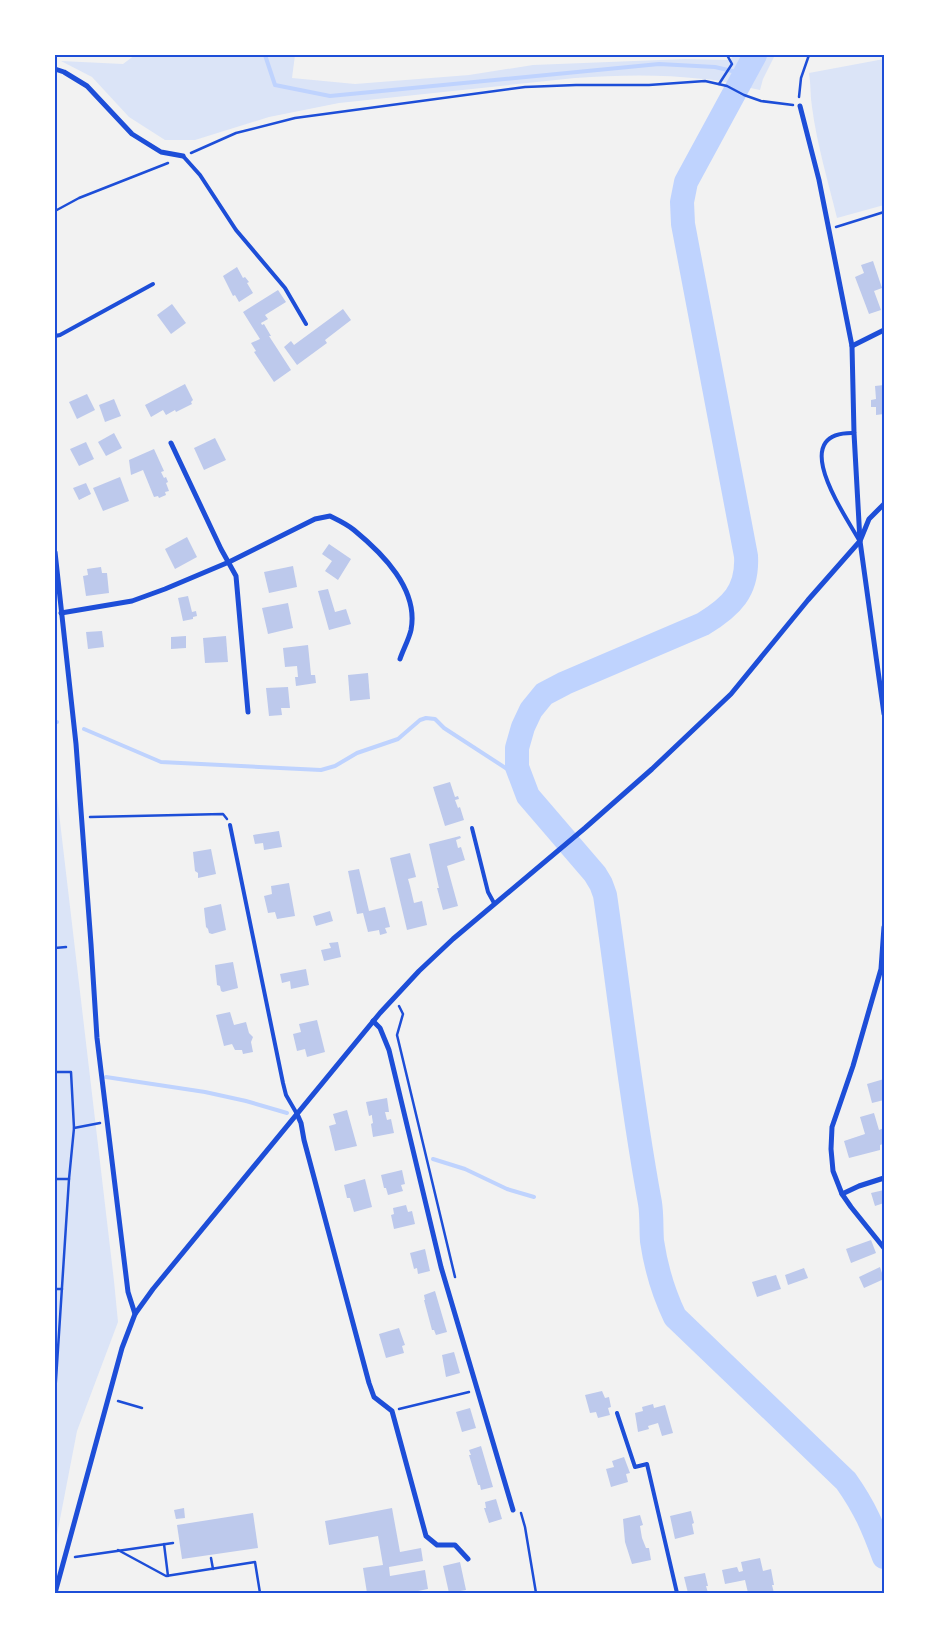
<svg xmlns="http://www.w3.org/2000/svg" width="939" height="1648" font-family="Inter,sans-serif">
<rect width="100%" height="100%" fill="#f2f2f2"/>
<!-- green -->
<g fill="#dbe4f7">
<path d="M 135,55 L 295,55 L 292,78 L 355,84 L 469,75 L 533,65 L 685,59 L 730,60 L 734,55 L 775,55 L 763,79 L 760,90 C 741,86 722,80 703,79 C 660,74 618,75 575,78 L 339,103 L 269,117 L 195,140 L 165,140 L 129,117 L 92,77 L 61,61 L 123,64 Z"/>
<path d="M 884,59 L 884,205 L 837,218 C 828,181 817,145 812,107 C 810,96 811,84 809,73 Z"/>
<polygon points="55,779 114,1281 118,1322 77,1431 55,1545"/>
</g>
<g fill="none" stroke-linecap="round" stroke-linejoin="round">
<!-- stream -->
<g stroke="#bfd3fe" stroke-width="4">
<polyline points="265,55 275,85 330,96 659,64 715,67 745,74"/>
<polyline points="55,722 57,722"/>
<polyline points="84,729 161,762 321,770 335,766 357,753 398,739 420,720 426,718 435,719 444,728 521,778"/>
<polyline points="106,1077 205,1092 246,1101 287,1113"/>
<polyline points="433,1159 465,1169 507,1189 534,1197"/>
</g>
<!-- river -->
<path stroke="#bfd3fe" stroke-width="24" d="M 755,55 L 686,182 L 682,202 L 683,224 L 746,556 C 748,591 731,607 703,624 L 565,683 L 544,694 L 531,710 L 523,727 L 517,748 L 517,767 L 528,796 L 595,874 L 601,884 L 605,895 C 620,998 631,1101 650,1203 C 652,1215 651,1228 652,1241 C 656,1268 663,1292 675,1317 L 846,1481 C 865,1508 873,1527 884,1557"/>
</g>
<!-- building -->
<g fill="#bdc9ec">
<polygon points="873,261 882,288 874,291 881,310 869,314 855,277 864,273 861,265"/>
<polygon points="237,267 243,278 245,277 249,282 247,283 253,293 239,302 235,295 233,296 223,276"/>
<polygon points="278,290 286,302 265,315 268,319 261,323 262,325 264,324 271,336 269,336 291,370 274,382 254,352 256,351 251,343 260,339 243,312"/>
<polygon points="172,304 186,323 171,334 157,315"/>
<polygon points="343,309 351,320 325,340 327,343 297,365 284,347 291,341 294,345"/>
<polygon points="185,384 193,400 191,402 192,404 176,412 175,410 166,415 163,410 151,417 145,405"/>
<polygon points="884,385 884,414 876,415 876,407 871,407 871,400 876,399 875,386"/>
<polygon points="87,394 95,410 77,419 69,402"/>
<polygon points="114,399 121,416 105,422 99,405"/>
<polygon points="114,433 122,448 106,456 98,442"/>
<polygon points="215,438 226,460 204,470 194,448"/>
<polygon points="86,442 94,459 79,466 70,449"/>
<polygon points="154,449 164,471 161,472 164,478 166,477 168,482 166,483 169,491 165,492 166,495 159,498 158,496 154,497 143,470 131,475 129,460"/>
<polygon points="120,477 129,501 103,511 93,488"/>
<polygon points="86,483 91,494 79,500 73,488"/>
<polygon points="187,537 197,557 175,569 165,549"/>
<polygon points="329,544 351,559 338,580 325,571 332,561 322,554"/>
<polygon points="293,566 297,587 269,593 264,572"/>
<polygon points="101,567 102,573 107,573 109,593 86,596 83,576 88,575 87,569"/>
<polygon points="328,589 335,612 346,609 351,624 329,630 318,591"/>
<polygon points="188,596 192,612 196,611 197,616 193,617 193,619 183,621 178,598"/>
<polygon points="288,603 293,628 268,634 262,608"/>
<polygon points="102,631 104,647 88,649 86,632"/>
<polygon points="186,636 186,648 171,649 171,637"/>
<polygon points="226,636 228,662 205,663 203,638"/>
<polygon points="308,645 311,675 315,675 316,683 296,686 295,677 298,677 297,666 285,667 283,648"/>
<polygon points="368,673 370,699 350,701 348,675"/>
<polygon points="288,687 290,708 281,708 282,715 269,716 266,688"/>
<polygon points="450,782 455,797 458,796 459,799 455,800 458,808 460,807 464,820 445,826 433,787"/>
<polygon points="279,831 282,847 264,850 263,843 255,844 253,835"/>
<polygon points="460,836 461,838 456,840 458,848 461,847 465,860 447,866 458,906 443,910 437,888 439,888 429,844"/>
<polygon points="211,849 216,874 198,878 198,873 195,871 193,852"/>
<polygon points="410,853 416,877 408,879 410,886 414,903 422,901 427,925 407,930 390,858"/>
<polygon points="359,869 369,911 385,907 390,927 385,928 387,933 380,935 379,930 368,932 363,913 357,914 348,871"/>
<polygon points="289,883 295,916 277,919 275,912 268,913 264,896 272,894 271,886"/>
<polygon points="221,904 226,930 212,934 209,933 208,929 206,927 204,908"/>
<polygon points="330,911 333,921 316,926 313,916"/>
<polygon points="338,942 341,957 324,961 321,950 331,948 329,943"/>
<polygon points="233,962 238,988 223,992 221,991 220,986 217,985 215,965"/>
<polygon points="306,969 309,985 291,989 290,981 282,983 280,974"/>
<polygon points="230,1012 234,1025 246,1022 249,1033 253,1037 251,1042 253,1052 243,1054 242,1050 235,1050 232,1044 224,1046 216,1015"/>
<polygon points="317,1020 325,1052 307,1057 305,1049 297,1051 293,1034 301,1032 299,1024"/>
<polygon points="884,1079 884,1100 872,1103 867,1084"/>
<polygon points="387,1098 389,1112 385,1112 387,1120 391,1119 394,1133 373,1137 371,1124 373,1123 372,1117 372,1115 369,1116 366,1102"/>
<polygon points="347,1110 357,1146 335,1151 329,1126 336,1124 333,1114"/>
<polygon points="874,1113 879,1130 884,1128 884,1138 882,1139 883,1144 880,1145 880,1150 849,1158 844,1141 865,1134 860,1117"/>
<polygon points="402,1170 405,1184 401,1185 403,1191 388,1195 386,1188 384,1188 381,1175"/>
<polygon points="365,1179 372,1207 354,1212 350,1198 347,1198 344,1185"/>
<polygon points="884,1190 884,1203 875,1206 871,1193"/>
<polygon points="406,1205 408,1212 412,1211 415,1224 394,1229 391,1215 394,1214 393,1208"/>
<polygon points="871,1240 876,1253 851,1263 846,1249"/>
<polygon points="425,1249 430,1271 418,1274 417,1268 414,1269 410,1253"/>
<polygon points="880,1267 884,1279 864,1288 859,1277"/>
<polygon points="804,1268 808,1278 788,1285 785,1275"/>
<polygon points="776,1275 781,1289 757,1297 752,1282"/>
<polygon points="435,1291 447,1332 436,1335 434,1330 432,1330 424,1300 425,1300 424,1295"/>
<polygon points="399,1328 405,1345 402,1346 404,1353 386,1358 379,1334"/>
<polygon points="454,1352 460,1373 446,1377 442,1355"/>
<polygon points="602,1391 605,1398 609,1397 611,1407 608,1408 610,1415 598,1418 596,1412 590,1413 585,1395"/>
<polygon points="653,1404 654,1408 665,1405 673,1433 662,1436 658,1423 648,1426 649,1429 638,1432 635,1413 643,1411 642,1407"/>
<polygon points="470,1408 476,1428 462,1432 456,1412"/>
<polygon points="481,1446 493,1487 481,1490 480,1485 478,1485 469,1455 471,1455 469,1450"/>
<polygon points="624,1457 630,1473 626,1474 628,1482 611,1487 606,1469 614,1467 612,1461"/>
<polygon points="496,1499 502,1519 489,1523 484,1508 486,1508 485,1502"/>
<polygon points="184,1508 185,1518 176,1519 174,1510"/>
<polygon points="392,1508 400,1552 421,1548 423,1561 389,1567 390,1576 425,1570 428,1589 408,1593 367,1593 363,1568 383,1565 378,1536 329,1545 325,1521"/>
<polygon points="691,1511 694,1523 692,1524 694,1534 675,1539 670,1516"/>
<polygon points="253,1513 258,1548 182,1559 177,1525"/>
<polygon points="640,1515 643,1525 640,1526 642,1538 646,1548 649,1548 651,1560 632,1564 625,1542 623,1519"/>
<polygon points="760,1558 763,1571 771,1569 774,1585 772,1585 774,1593 748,1593 745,1580 725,1584 722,1570 737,1567 739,1572 743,1571 741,1562"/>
<polygon points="460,1562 466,1590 449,1593 443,1566"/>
<polygon points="705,1573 708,1586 706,1586 708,1593 688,1593 684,1577"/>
</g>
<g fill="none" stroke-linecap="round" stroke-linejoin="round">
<!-- path -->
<g stroke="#1d4ed8" stroke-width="2.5">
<polyline points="719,84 732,64 727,55"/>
<polyline points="799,97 801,78 809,55"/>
<polyline points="191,153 236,133 295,118 525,87 576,85 649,85 705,81 727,86 744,95 761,101 793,105"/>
<polyline points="55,211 79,198 168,163"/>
<polyline points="836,227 884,212"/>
<polyline points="90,817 223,814 227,819"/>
<polyline points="55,948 66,947"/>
<polyline points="399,1006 403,1014 397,1035 455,1277"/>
<polyline points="55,1072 71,1072 74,1128"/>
<polyline points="55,1179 69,1179"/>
<polyline points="55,1289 62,1289"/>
<polyline points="55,1395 69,1179 74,1128 100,1123"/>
<polyline points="118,1401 142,1408"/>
<polyline points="399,1409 469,1392"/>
<polyline points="521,1513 525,1527 536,1593"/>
<polyline points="164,1544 168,1576"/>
<polyline points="118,1550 166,1576 255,1562 260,1593"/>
<polyline points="75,1557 173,1543"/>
<polyline points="211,1558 213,1569"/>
</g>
<!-- service -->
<g stroke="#1d4ed8" stroke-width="4">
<polyline points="183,156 200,175 236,230 285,288 306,324"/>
<polyline points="55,336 60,335 153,284"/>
<path d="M 854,433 C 786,431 844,513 859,540"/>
<polyline points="230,825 283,1083 286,1095 297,1114"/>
<polyline points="472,828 488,892 494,903"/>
<polyline points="617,1413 635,1467 647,1464 677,1593"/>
</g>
<!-- minor -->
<g stroke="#1d4ed8" stroke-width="5">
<polyline points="55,69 64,72 87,86 132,134 161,152 183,156"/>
<polyline points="800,106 819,180 852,346 854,433 860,541 884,714"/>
<polyline points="852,346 884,330"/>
<polyline points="171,443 221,549 236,576 248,712"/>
<polyline points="55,552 76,744 91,944 97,1038 128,1292 135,1314"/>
<path d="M 61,613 L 132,601 L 165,589 L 229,562 L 315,519 L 330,516 C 338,520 347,524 354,530 C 382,553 419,589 411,630 C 409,639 403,650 400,659"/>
<polyline points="884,927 881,969 853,1066 832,1127 831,1149 833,1171 842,1194 851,1207 884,1248"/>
<polyline points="373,1021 380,1028 389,1050 441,1267 513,1510"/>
<polyline points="297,1114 301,1123 304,1140 369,1383 374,1397 392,1411 426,1536 437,1545 455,1545 468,1559"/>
<polyline points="842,1194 859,1186 884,1178"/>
<polyline points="55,1593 122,1348 135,1314 153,1289 380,1013 419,971 453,939 585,828 652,769 731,694 808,600 860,541 869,519 884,504"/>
</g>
</g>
<!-- border -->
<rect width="939" height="1648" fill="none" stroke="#ffffff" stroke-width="112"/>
<rect x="56" y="56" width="827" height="1536" fill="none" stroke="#1d4ed8" stroke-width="2"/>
</svg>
